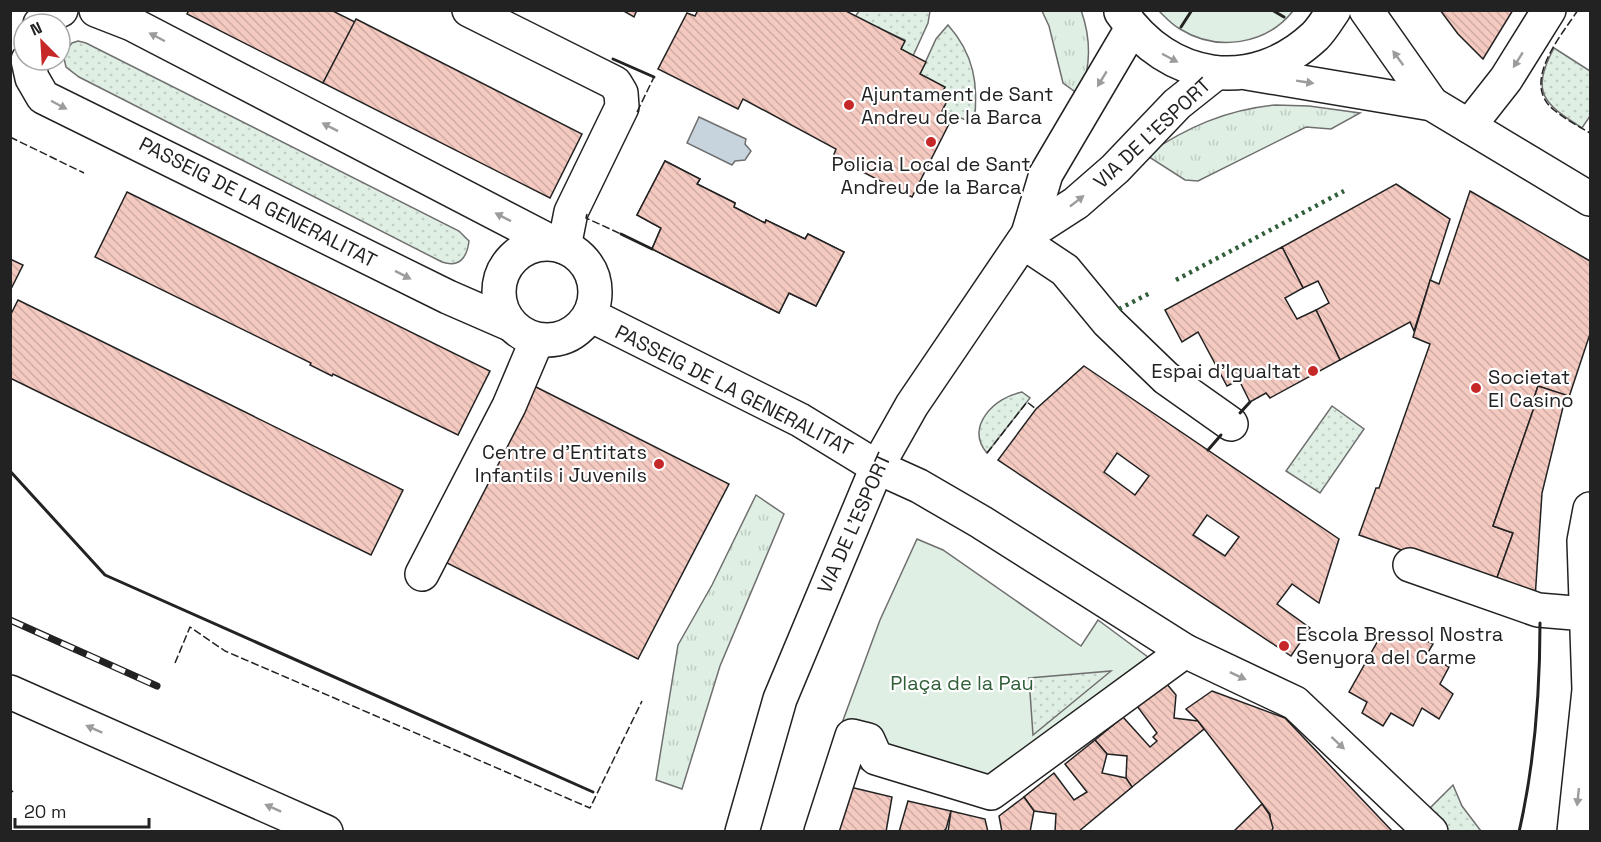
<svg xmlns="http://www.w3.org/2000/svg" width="1601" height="842" font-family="'Space Grotesk',sans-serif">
<defs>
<pattern id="grass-tufts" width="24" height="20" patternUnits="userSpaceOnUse" patternTransform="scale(1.5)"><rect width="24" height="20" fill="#e0efe3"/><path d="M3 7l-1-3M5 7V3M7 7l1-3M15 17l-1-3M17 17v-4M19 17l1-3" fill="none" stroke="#c0cdc2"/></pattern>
<pattern id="garden-dots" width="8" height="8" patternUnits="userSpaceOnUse" patternTransform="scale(1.5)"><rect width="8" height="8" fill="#e0efe3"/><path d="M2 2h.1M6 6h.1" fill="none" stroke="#c0cdc2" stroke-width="1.8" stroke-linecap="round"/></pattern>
<pattern id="building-back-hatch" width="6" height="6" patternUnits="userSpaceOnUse" patternTransform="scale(1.5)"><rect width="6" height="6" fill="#f3c9c0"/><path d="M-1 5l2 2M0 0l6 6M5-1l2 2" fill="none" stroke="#d0aca5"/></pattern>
</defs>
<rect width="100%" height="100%" fill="#fff"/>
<!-- grass -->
<g fill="url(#grass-tufts)" stroke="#6f6f6f" stroke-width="1.5">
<path d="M 1081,10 C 1092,41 1090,65 1081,96 L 1063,83 L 1049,26 L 1042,11 Z"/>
<path d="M 1275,105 L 1309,106 L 1360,113 L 1331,129 L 1306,127 L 1198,181 L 1185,180 L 1146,155 C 1187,127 1226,110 1275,105 Z"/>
<polygon points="756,495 784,514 720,666 682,789 656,780 678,645 712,585"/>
</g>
<!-- park -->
<g fill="#e0efe3" stroke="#6f6f6f" stroke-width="1.5">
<path d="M 1159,11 L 1293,11 C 1266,45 1217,52 1180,29 C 1172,25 1165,17 1159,11 Z"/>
<polygon points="917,539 943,550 1081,646 1098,620 1156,663 970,794 828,761 880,620"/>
</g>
<!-- garden -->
<g fill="url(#garden-dots)" stroke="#6f6f6f" stroke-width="1.5">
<polygon points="859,11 930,11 928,23 913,56 901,49 905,40 855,17"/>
<path d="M 948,25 C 974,54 979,85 974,123 L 942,111 L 947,101 L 940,98 L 945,87 L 920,74 L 936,39 Z"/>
<path d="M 78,41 L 86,43 L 459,231 L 469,241 C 467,258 459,268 442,262 L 79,77 L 66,67 L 63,54 L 72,43 Z"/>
<path d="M 1554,48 L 1590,71 L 1590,116 L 1582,128 C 1544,104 1530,93 1554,48 Z"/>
<path d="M 1022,392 L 1030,398 L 987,453 C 964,427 995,397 1022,392 Z"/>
<polygon points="1332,406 1364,429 1320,493 1286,471"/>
<polygon points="1111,671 1033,735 1029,678"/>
<polygon points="1453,785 1462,806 1481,831 1447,831 1426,812"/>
</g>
<!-- water -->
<polygon fill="#c7d3dd" stroke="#6f6f6f" stroke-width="1.5" points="699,117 746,139 745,144 751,151 745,160 735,161 732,165 687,143"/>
<!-- building -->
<g fill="url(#building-back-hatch)" stroke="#222" stroke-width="1.5" fill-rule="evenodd">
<polygon points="189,10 331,10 355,22 323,83 187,14"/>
<polygon points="622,10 637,10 634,17"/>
<polygon points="698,10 844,10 905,41 901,49 926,62 920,74 945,87 940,98 947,101 942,111 953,116 912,197 833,157 836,149 743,99 738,109 658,69 687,13 695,16"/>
<polygon points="1440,10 1513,10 1483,59 1458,34"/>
<polygon points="356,19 582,134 550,198 323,83"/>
<polygon points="665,161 700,179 697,184 735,203 734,207 765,223 766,220 805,239 808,234 844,252 816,306 789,293 779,313 652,249 661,228 637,215"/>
<polygon points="665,161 700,179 697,184 735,203 734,207 765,223 766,220 805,239 808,234 844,252 816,306 789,293 779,313 652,249 661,228 637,215"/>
<polygon points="1396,184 1450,219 1414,331 1410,322 1340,360 1316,310 1329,303 1318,281 1303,288 1282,247"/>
<polygon points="1470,191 1590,261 1590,334 1569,397 1538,386 1534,398 1537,399 1493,526 1513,533 1494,586 1475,576 1359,535 1376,488 1379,488 1430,344 1413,337 1429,284 1430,280 1439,284"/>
<polygon points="127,192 490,371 458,435 333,374 332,376 310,365 311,363 95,257"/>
<polygon points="1282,247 1303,288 1285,298 1297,319 1316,310 1340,360 1270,398 1266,393 1250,402 1239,380 1227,386 1198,332 1182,342 1165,310"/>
<polygon points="10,259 23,265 10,291"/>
<polygon points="18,300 403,490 371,555 10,378 10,316"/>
<path d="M 1084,366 L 1339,539 L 1319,603 L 1292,584 L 1277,604 L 1310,628 L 1291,656 L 998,460 L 1036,409 ZM 1117,453 L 1149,476 L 1135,495 L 1104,472 ZM 1207,515 L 1239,537 L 1225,556 L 1193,535 Z"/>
<polygon points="534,386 729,484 638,659 445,562"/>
<polygon points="1538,386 1566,395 1542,493 1535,599 1494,586 1513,533 1493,526 1537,399 1534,398"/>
<polygon points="1384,630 1405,639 1409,632 1433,644 1427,654 1449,667 1440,684 1453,694 1439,719 1422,708 1413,726 1391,713 1383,726 1362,713 1367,702 1349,692"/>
<polygon points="1166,683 1176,695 1174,718 1198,721 1204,729 1132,787 1126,778 1127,756 1107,754 1095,740 1123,717 1150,747 1157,741 1153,737 1157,733 1137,706"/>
<polygon points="1212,691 1285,718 1393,832 1271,832 1270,814 1198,721 1186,709"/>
<polygon points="1095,740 1107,754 1102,773 1126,778 1132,787 1078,832 1055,832 1056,814 1034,811 1024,797 1054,773 1074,800 1087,792 1065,764"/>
<polygon points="850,787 892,797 886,832 838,832"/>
<polygon points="1024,797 1034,811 1030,832 1002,832 999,816"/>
<polygon points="908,801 951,811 946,829 942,832 899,832"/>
<polygon points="1262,804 1269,814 1273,828 1271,832 1233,832"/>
<polygon points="951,811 985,819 988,832 948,832"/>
</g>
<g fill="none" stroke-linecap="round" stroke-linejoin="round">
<defs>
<g id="street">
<polyline points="96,10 132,24 555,244"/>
<polyline points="469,10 615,83 621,93 622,107 571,212 564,247"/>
<polyline points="40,24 48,16 61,10"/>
<polyline points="28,60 32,78 43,97 448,297 510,324"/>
<polyline points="1469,126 1506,79 1549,10"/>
<polyline points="1023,242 1065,270 1108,322 1166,378 1231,424"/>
<circle cx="547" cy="292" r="48"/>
<polyline points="590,315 800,420 877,467 919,486 981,522 1185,651 1295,703 1431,832"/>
<polyline points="1410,565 1538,610 1586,614"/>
<polyline points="422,574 509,406 537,340"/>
<polyline points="10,692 326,832"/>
<polyline points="821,832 852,736 868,740 876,758 991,793 1185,651"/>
<polyline points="1574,832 1589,690 1584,541 1590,509"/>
</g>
<g id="secondary">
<polyline points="1366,10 1432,104"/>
<path d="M 1121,12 C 1168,81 1252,95 1315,36 C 1322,29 1328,19 1334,10"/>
<polyline points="1247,73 1432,104 1590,199"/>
<polyline points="1028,234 1076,203 1115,169 1177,104 1216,73"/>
<polyline points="742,832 780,699 877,467 912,405 1028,234 1046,174 1132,28"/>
</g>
</defs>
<!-- street casing -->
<use href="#street" stroke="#222" stroke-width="36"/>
<!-- secondary casing -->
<use href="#secondary" stroke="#222" stroke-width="36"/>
<!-- street -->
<use href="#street" stroke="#fff" stroke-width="33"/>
<!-- secondary -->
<use href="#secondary" stroke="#fff" stroke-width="33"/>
<defs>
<polyline id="rail" points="10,620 157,686"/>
</defs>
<!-- rail casing -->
<use href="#rail" stroke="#222" stroke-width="7"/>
<!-- rail -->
<use href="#rail" stroke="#fff" stroke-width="4.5" stroke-dasharray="14" stroke-linecap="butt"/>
<!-- hedge -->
<g stroke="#2f5e38" stroke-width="4.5" stroke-dasharray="3 4.5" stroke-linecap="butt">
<polyline points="1176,280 1344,191"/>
<polyline points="1119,309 1152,292"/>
</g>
<!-- fence -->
<g stroke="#222" stroke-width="1.5" stroke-dasharray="8 3" stroke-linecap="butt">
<path d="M 1578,10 C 1561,36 1520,83 1554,110 C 1565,119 1578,126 1590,133"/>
<polyline points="1589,10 1590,12"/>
<polyline points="637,112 654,77"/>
<polyline points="10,137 84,173"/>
<polyline points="587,214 586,218 621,234"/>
<polyline points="987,453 1027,402 1036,409"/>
<polyline points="175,663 190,627 225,651 590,808 642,701"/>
<polyline points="10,789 13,792"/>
</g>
<!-- wall -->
<g stroke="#222" stroke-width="3">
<polyline points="1272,10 1284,17"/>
<polyline points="1181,27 1192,10"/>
<polyline points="613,59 654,77"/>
<polyline points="621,234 652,249"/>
<polyline points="1240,413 1250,402"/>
<polyline points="1208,450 1221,435"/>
<polyline points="10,471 105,575 593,792"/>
<path d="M 1519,832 C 1535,762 1540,694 1540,623"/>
</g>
</g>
<!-- one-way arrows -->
<defs><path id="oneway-solid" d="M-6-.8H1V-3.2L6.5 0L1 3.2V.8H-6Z" transform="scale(1.5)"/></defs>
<g fill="#9c9c9c">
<use href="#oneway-solid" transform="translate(157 37) rotate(-152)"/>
<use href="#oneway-solid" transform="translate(1170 58) rotate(28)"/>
<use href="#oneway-solid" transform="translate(1398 58) rotate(-126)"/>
<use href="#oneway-solid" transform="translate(1518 60) rotate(122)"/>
<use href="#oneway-solid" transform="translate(1102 79) rotate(121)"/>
<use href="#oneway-solid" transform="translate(1305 82) rotate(9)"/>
<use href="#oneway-solid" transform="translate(59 105) rotate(28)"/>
<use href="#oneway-solid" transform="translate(330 127) rotate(-153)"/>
<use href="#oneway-solid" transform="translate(1077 201) rotate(-38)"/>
<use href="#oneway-solid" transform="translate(503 217) rotate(-153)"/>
<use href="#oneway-solid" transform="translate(403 275) rotate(27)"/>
<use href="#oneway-solid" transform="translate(1238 676) rotate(25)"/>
<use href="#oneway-solid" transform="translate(94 729) rotate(-156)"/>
<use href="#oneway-solid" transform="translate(1338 743) rotate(43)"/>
<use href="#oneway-solid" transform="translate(1578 797) rotate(96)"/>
<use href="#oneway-solid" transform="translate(273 808) rotate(-156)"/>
</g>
<!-- markers -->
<g fill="#c62828" stroke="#fff" stroke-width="2">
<circle cx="849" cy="105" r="6"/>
<circle cx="931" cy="142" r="6"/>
<circle cx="1313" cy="371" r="6"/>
<circle cx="1476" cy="388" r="6"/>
<circle cx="659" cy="464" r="6"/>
<circle cx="1284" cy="646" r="6"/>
</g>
<g text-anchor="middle" stroke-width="4.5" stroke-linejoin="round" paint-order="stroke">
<!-- poi labels -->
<g font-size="20" fill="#222" stroke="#fff" text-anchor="start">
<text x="861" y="101">Ajuntament de Sant<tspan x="861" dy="23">Andreu de la Barca</tspan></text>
<text x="931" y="171" text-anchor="middle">Policia Local de Sant<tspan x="931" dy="23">Andreu de la Barca</tspan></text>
<text x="1301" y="378" text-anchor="end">Espai d'Igualtat</text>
<text x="1488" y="384">Societat<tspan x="1488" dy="23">El Casino</tspan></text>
<text x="647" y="459" text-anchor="end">Centre d'Entitats<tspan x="647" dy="23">Infantils i Juvenils</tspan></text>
<text x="1296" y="641">Escola Bressol Nostra<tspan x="1296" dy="23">Senyora del Carme</tspan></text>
</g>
<!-- street labels -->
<g font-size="20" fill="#222" stroke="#fff">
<text transform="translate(1152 133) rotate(-43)" y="7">VIA DE L'ESPORT</text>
<text transform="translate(258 202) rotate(27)" y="7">PASSEIG DE LA GENERALITAT</text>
<text transform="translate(734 390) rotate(27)" y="7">PASSEIG DE LA GENERALITAT</text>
<text transform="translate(854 523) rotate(-66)" y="7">VIA DE L'ESPORT</text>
</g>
<!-- park labels -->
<g font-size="20" fill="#2f5e38" stroke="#fff">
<text x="962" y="690">Plaça de la Pau</text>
</g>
</g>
<!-- border -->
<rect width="1601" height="842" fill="none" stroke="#222222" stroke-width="24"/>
<!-- north arrow -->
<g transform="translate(42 42) rotate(336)"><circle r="28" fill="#ffffff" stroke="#a7a7a7" stroke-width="1.5"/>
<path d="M0-4.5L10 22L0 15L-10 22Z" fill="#c62828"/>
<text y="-9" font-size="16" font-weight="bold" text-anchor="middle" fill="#222222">N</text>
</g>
<!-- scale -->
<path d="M15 818v9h134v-9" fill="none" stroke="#222222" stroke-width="3"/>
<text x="24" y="818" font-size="18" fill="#222222" stroke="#ffffff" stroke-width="4.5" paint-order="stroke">20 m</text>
</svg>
